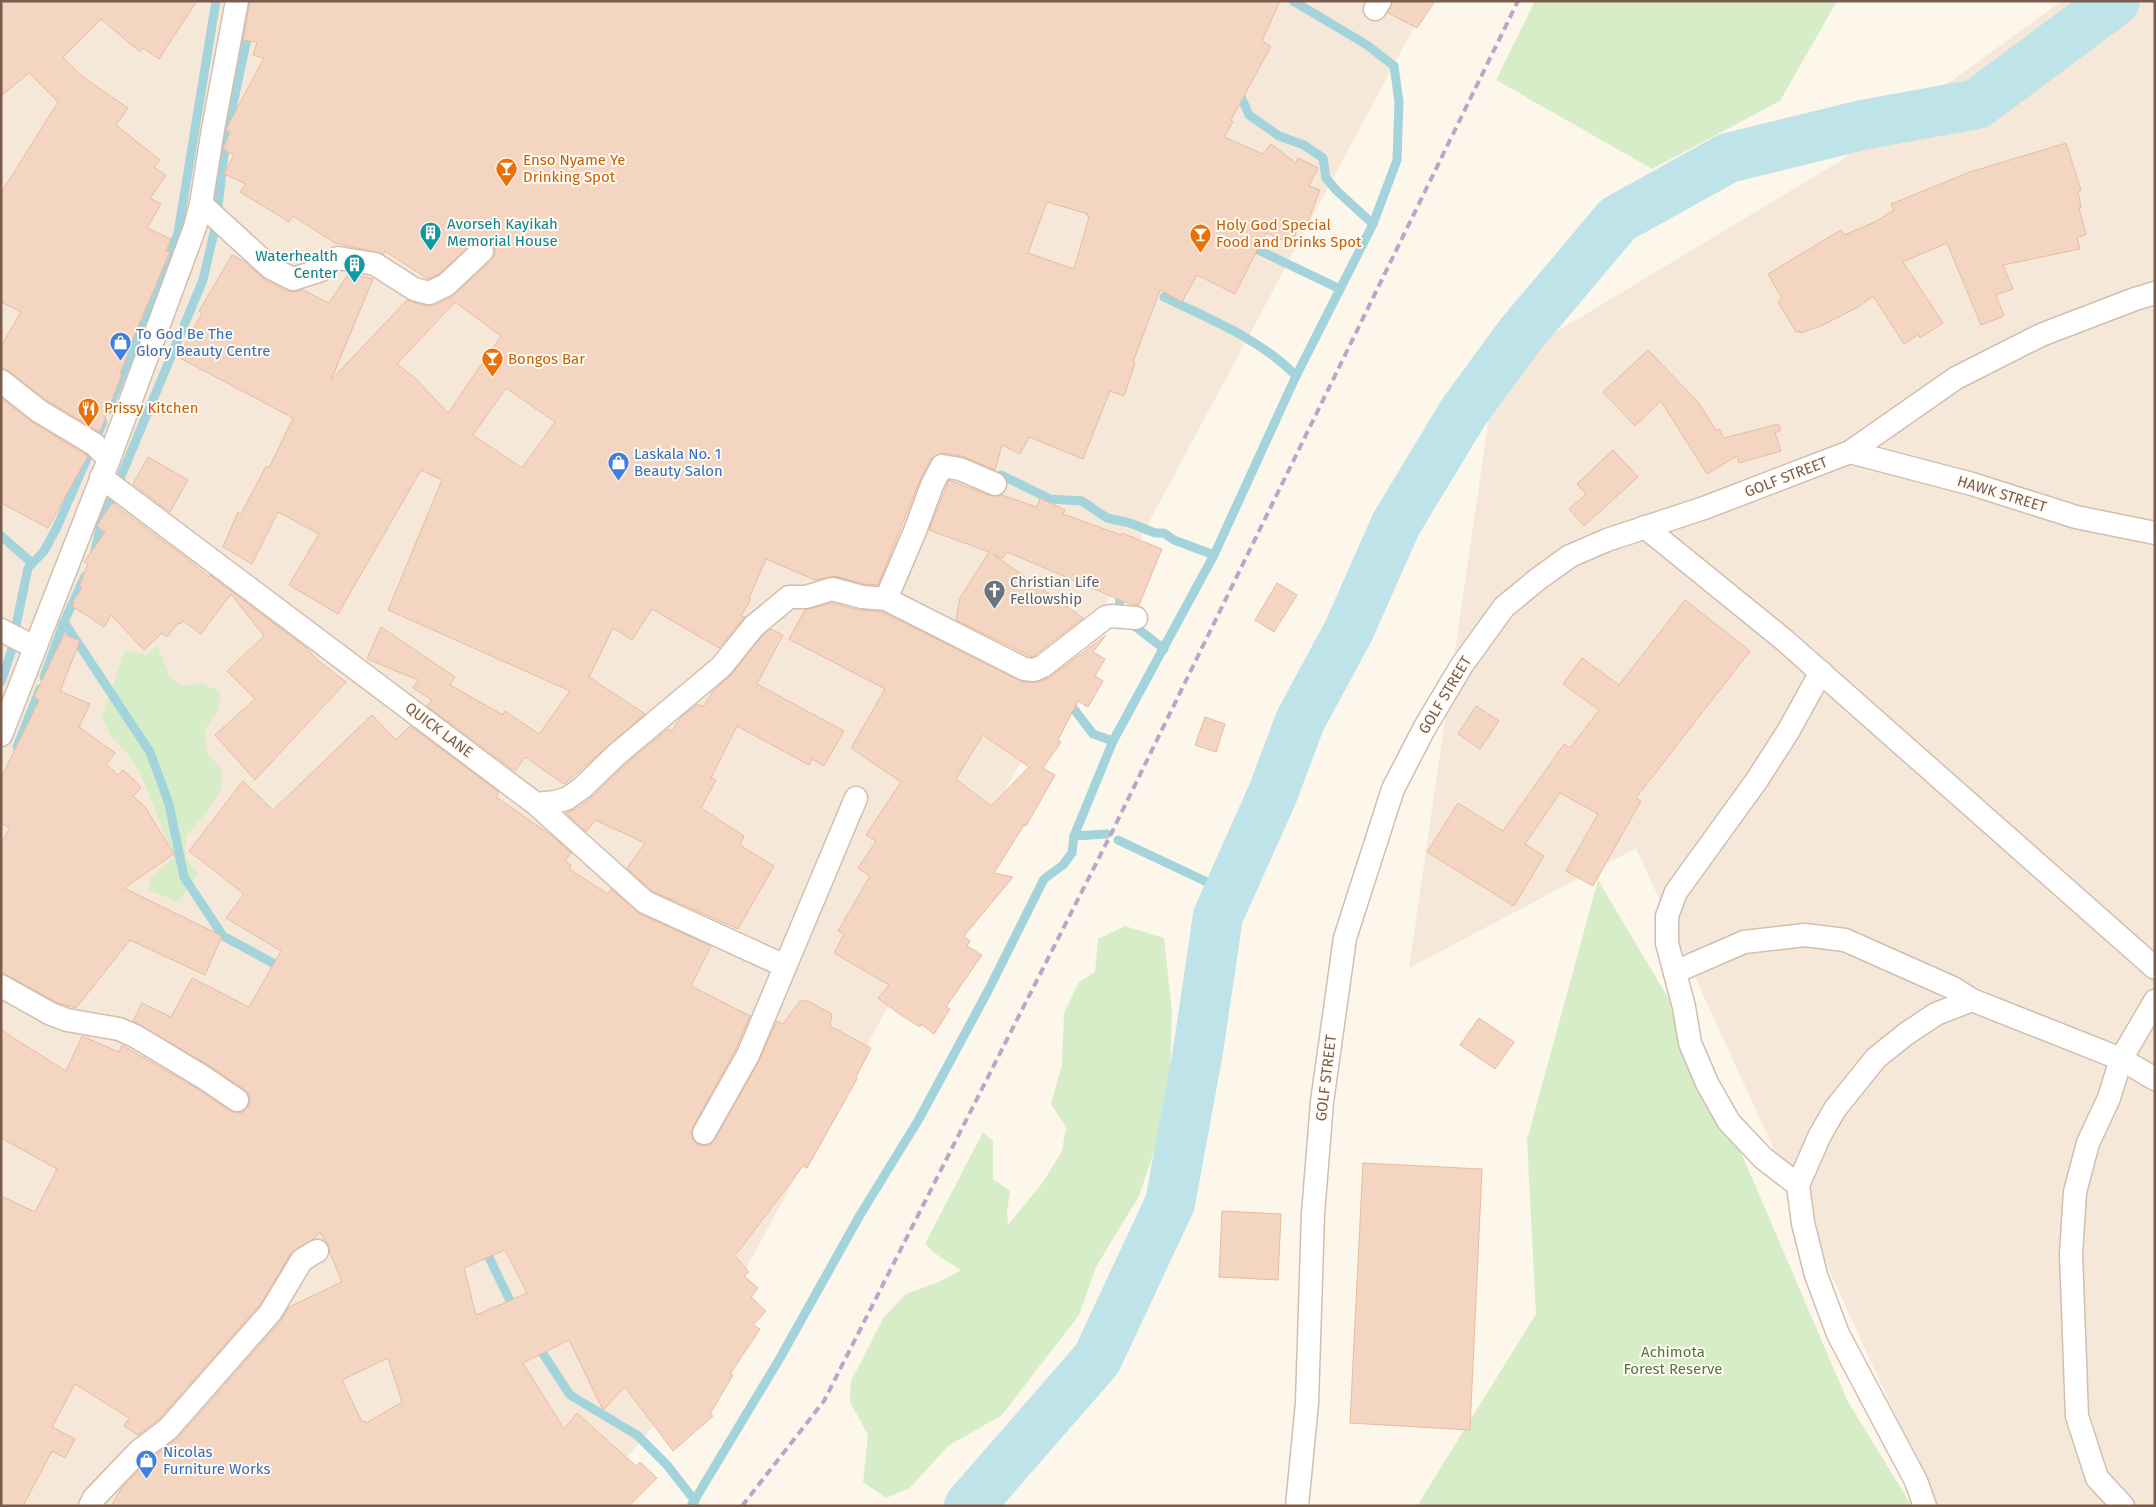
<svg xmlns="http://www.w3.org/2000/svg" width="2156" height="1507" font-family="'Fira Sans',sans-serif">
<rect width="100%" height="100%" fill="#fdf6eb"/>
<!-- residential -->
<g fill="#f6e8d9">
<polygon points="1,1 1428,1 1034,737 675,1400 586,1506 1,1506"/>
<polygon points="2062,1 2155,1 2155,1506 1937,1506 1636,848 1409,968 1496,368 1840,161"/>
</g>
<!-- green -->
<g fill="#d7edc8">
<polygon points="1535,1 1837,1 1780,101 1652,169 1496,80"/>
<polygon points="157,645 169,675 182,686 199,683 220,691 219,709 205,729 206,750 222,771 221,789 209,809 186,836 186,859 198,874 178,902 148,890 151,878 174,857 141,775 127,753 111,736 102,718 125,650 147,655"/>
<polygon points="1598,880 1692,1038 1848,1402 1912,1506 1417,1506 1536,1314 1527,1140"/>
<polygon points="1125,926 1164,938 1172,1011 1169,1106 1139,1196 1096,1267 1079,1315 1002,1415 948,1446 910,1488 886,1498 863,1482 868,1435 850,1402 851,1381 884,1317 906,1294 939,1282 961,1270 937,1255 925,1244 983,1132 993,1141 993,1179 1010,1191 1007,1212 1008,1225 1043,1182 1062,1151 1066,1127 1051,1104 1062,1064 1064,1013 1079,982 1095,972 1098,939"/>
</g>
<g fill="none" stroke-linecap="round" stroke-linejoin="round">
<!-- stream -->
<g stroke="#a3d3db" stroke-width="9">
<polyline points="1238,90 1249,115 1279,136 1304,145 1323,158 1326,178 1337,191 1373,224"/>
<polyline points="1248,245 1340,289"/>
<path d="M 1164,297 C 1209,319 1261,339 1296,376"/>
<polyline points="108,410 140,329 161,281 178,233 216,1"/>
<polyline points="1001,475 1050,499 1082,501 1107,518 1130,523 1155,533 1164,533 1174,540 1214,555"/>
<polyline points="1,536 32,563"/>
<polyline points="94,555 101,524 203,280 216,224 226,137 249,29"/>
<polyline points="825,573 862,586"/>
<polyline points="1120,599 1118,613 1164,649"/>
<polyline points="64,622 150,752 169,804 184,877 223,936 284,969"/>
<polyline points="14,635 28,568 44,551 57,527 103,422"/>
<polyline points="44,677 64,622 85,576"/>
<polyline points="1,682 13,646 14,641 11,639"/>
<polyline points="1067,700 1093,734 1113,741"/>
<polyline points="17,747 40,689"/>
<polyline points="1074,836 1107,834"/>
<polyline points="1118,840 1209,883 1218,916"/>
<polyline points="484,1247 514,1309"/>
<polyline points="536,1343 570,1395 637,1435 667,1465 695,1501"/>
<polyline points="691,1506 780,1358 860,1215 919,1119 989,989 1044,879 1063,865 1072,853 1074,836 1113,741 1214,555 1296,376 1373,224 1397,160 1399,102 1394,66 1367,45 1293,1"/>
</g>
<!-- river -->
<polyline stroke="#bee3e9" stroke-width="50" points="969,1506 1097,1359 1170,1203 1198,1051 1218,916 1273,793 1300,721 1349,630 1396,524 1463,413 1520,335 1618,219 1728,158 1862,125 1977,104 2115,1"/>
</g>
<!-- building -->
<g fill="#f4d5c1" stroke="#e8bba1" fill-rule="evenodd">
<polygon points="1,1 197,1 159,59 143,48 140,52 101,19 63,57 83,77 128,108 116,125 160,160 154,167 166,175 150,198 161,204 147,228 171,239 166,251 170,252 127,353 128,354 120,374 122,374 100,432 46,400 9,371 1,368 1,346 21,312 1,302 1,193 58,102 29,73 1,96"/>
<path d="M 250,1 L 1280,1 L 1262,41 L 1271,46 L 1231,120 L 1233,122 L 1224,137 L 1263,154 L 1271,144 L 1296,163 L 1298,158 L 1318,168 L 1309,186 L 1320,190 L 1307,224 L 1300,221 L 1292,244 L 1266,233 L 1235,294 L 1197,275 L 1182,302 L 1160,290 L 1133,362 L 1135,363 L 1124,396 L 1110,391 L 1083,459 L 1029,437 L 1020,454 L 1002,445 L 995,470 L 962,456 L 944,453 L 936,455 L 930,460 L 920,480 L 878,585 L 864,584 L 835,576 L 815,580 L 766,559 L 749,598 L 751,599 L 741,616 L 745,617 L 719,648 L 652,609 L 632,640 L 613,628 L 589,677 L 645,714 L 564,784 L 525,757 L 515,771 L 427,706 L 432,700 L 413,688 L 418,680 L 367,659 L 381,627 L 455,677 L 450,685 L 503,715 L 505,711 L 539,734 L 570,691 L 388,610 L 442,480 L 421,470 L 338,614 L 289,585 L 319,534 L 278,512 L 252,564 L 223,547 L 238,512 L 241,514 L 266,466 L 269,468 L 293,418 L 178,357 L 202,313 L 199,311 L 232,255 L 245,262 L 265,280 L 287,291 L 296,292 L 303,290 L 329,303 L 349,273 L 373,279 L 331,380 L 407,300 L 426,306 L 435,305 L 452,297 L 491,261 L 495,254 L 495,248 L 491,242 L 485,238 L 479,238 L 439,274 L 428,279 L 385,251 L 384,254 L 335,243 L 293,216 L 289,222 L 240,192 L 246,184 L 224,174 L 234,155 L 223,149 L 230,132 L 226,131 L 226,129 L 264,58 L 253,55 L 257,42 L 243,40 ZM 1047,202 L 1088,214 L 1087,216 L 1089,217 L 1074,269 L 1028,253 ZM 455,302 L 501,336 L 448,413 L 416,379 L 397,364 ZM 506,388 L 555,422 L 522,468 L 473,435 Z"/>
<polygon points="1393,1 1435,1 1417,28 1388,13"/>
<polygon points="2066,143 2081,190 2078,192 2081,207 2079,208 2086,234 2077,238 2080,249 2003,265 2013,289 1996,295 2004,316 1981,325 1947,243 1903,262 1943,323 1920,338 1918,335 1904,344 1873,296 1860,306 1821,326 1800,333 1799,331 1796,332 1778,302 1782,299 1768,274 1841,230 1844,235 1875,222 1894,210 1891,204 1970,172"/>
<polygon points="1648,350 1699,403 1716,431 1719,429 1724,438 1778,424 1781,430 1775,433 1781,451 1739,463 1737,456 1707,474 1661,401 1635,426 1603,392"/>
<polygon points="1,398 32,422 88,456 48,528 1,503"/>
<polygon points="1613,450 1638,477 1584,526 1569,509 1586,494 1577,484"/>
<polygon points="148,457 188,480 170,512 133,484"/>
<polygon points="949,480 990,496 1001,495 1037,507 1040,498 1065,510 1063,514 1121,535 1122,533 1162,549 1139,605 1132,605 1007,552 1003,558 993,554 1083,618 1032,657 956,620 960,598 989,552 929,530"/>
<polygon points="112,503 189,560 209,577 210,575 305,647 316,659 346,682 255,780 215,735 255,699 227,671 264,636 231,594 201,634 183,621 180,624 178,623 167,637 162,633 144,650 111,615 104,627 72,606 74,602 73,601 82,588 79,586 88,564 84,562 105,532 97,526 98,524"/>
<polygon points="1277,583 1297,595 1274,632 1255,620"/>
<polygon points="1685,600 1750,651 1636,798 1641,801 1593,886 1566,871 1598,814 1560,793 1525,844 1544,856 1514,906 1427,852 1458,803 1503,831 1564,744 1570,748 1599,710 1563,684 1582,658 1619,685"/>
<path d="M 832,603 L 859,610 L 882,612 L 1023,682 L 1039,682 L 1049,678 L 1106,635 L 1093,652 L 1105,659 L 1095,676 L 1103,681 L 1088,707 L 1078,701 L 1058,740 L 1061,742 L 1043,768 L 1055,775 L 1026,826 L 1024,825 L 994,873 L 1013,877 L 964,936 L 970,941 L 967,946 L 982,955 L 946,1007 L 950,1009 L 934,1034 L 921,1024 L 920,1027 L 898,1013 L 878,998 L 889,985 L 834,953 L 844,934 L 838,931 L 870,876 L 858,868 L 876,841 L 866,835 L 901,782 L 851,748 L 885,689 L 789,639 L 805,610 ZM 983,735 L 1029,767 L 991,806 L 956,779 Z"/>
<polygon points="771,629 783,635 757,684 844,731 824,766 812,759 809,765 737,726 711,778 716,780 701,808 744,836 740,845 774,866 738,929 652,891 627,868 645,843 595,820 586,832 566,813 576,809 591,798 625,765 668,729 672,731 681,717 698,704 703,707 713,691 731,675 763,635"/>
<polygon points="64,634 80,641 60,691 90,704 79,727 115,753 106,764 118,775 123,770 138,784 141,788 133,796 145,807 174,854 124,888 222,936 205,975 130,940 76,1008 58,1003 1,972 1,843 10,828 1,823 1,778 39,700 34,697"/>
<polygon points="1476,706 1499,721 1480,749 1458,734"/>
<path d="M 372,715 L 396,740 L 410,726 L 499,792 L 496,797 L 551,835 L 571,853 L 565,861 L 571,865 L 569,869 L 608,894 L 611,889 L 640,914 L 711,946 L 691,986 L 750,1016 L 736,1049 L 693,1127 L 691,1134 L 693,1140 L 697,1144 L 705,1146 L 711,1144 L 715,1139 L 759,1061 L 777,1021 L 783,1024 L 800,1001 L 808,1001 L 832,1014 L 830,1026 L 871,1048 L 856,1077 L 857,1079 L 807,1168 L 803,1166 L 735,1256 L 749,1272 L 744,1276 L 758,1288 L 751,1297 L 766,1311 L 753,1325 L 760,1329 L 730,1374 L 733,1375 L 710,1414 L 713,1416 L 673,1451 L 625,1387 L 603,1410 L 569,1340 L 523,1363 L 564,1429 L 577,1413 L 636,1466 L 640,1462 L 657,1478 L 629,1506 L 111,1506 L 121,1489 L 148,1461 L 178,1438 L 280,1322 L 289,1307 L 342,1282 L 330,1253 L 328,1245 L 320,1232 L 315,1238 L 291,1253 L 262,1302 L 159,1419 L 138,1435 L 124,1426 L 129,1418 L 75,1384 L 52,1427 L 75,1439 L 65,1458 L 52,1451 L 23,1506 L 1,1506 L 1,1196 L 35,1212 L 57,1169 L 1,1138 L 1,1030 L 66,1071 L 82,1036 L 119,1052 L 122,1045 L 196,1088 L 230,1111 L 237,1113 L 243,1112 L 248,1107 L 250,1100 L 249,1094 L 244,1089 L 210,1066 L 133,1021 L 142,1003 L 171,1017 L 192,978 L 249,1007 L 281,951 L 226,918 L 244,894 L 189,851 L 243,781 L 273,810 ZM 505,1250 L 527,1293 L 476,1315 L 464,1268 ZM 388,1358 L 402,1402 L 366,1423 L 365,1421 L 362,1422 L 342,1380 Z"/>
<polygon points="1205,717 1225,724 1216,752 1195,745"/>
<polygon points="1479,1018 1514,1042 1495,1069 1460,1045"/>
<polygon points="1363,1163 1482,1169 1470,1430 1350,1423"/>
<polygon points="1222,1211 1281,1214 1278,1280 1219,1277"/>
</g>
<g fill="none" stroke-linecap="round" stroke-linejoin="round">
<defs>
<g id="street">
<polyline points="1375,9 1380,1"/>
<polyline points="201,204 271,268 293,279 321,270 338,258 375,264 414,289 429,293 446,285 482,251"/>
<polyline points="1,381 39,411 94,444 109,459"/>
<polyline points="1850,452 1972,484 2076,517 2155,533"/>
<polyline points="101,477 536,804 645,902 785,966"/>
<polyline points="1645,527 1783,639 2155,968"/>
<polyline points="886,599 915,531 932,485 942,466 960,469 995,484"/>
<polyline points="1,630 34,647"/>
<polyline points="1,735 109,459 195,227 201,204 213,129 237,1"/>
<polyline points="536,804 556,802 568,798 583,787 616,755 721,667 754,626 789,597 806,597 832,589 862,597 886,599 1024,669 1034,670 1043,666 1106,617 1111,616 1136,618"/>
<polyline points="1675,972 1744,942 1805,935 1845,940 1953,988 1972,1000 2121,1059 2155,1079"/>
<polyline points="1,986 51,1014 67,1020 119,1029 135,1036 203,1077 237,1100"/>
<polyline points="704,1133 748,1055 856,798"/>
<polyline points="1798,1185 1763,1158 1729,1122 1707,1083 1690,1043 1684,1007 1667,943 1667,916 1676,892 1757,780 1789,730 1821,672"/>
<polyline points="90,1506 94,1498 139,1451 168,1429 270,1313 302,1260 317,1251"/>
<polyline points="1297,1506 1307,1403 1313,1214 1322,1102 1345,938 1393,789 1425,727 1462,665 1504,607 1538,579 1570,556 1607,540 1704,508 1850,452 1956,378 2041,335 2135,299 2155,293"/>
<polyline points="1925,1506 1916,1481 1838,1334 1816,1275 1803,1223 1798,1185 1820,1135 1835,1109 1876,1058 1906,1034 1936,1014 1972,1000"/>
<polyline points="2123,1506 2097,1478 2077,1416 2071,1254 2075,1192 2088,1143 2109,1098 2121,1059 2155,1001"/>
</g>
</defs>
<!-- street casing -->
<use href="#street" stroke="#d2beaf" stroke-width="25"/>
<!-- street -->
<use href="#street" stroke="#fff" stroke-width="22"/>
<!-- rail -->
<polyline stroke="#b9a7ca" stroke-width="4" stroke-dasharray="8 5" stroke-linecap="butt" points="742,1506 824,1401 1111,834 1518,1"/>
</g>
<!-- icons -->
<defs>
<symbol id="bar-pin" viewBox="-11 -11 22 30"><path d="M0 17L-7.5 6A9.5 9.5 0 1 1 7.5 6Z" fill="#e8710a" stroke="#fffaf2"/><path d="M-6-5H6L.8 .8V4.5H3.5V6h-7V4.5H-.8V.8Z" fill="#fff"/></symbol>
<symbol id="building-pin" viewBox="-11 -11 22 30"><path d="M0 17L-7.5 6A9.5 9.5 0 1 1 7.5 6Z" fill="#0f9aa8" stroke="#fffaf2"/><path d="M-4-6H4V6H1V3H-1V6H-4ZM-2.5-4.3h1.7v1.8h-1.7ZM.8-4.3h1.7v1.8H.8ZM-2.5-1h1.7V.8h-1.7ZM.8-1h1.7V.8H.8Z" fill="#fff"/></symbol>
<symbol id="shop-pin" viewBox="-11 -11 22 30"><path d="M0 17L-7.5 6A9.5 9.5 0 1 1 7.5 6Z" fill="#3f7fe0" stroke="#fffaf2"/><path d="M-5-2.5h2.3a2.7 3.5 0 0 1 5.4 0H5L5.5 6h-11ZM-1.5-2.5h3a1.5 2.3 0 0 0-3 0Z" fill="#fff"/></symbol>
<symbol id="restaurant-pin" viewBox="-11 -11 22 30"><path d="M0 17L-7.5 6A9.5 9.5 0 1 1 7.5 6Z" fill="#e8710a" stroke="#fffaf2"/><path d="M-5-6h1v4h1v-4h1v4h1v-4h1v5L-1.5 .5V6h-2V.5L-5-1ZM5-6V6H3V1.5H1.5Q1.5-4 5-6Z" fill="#fff"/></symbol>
<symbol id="church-pin" viewBox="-11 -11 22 30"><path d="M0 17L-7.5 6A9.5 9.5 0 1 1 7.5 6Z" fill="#6b7280" stroke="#fffaf2"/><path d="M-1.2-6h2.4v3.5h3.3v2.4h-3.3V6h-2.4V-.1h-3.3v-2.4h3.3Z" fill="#fff"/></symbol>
</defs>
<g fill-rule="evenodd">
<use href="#bar-pin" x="494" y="156" width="25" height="34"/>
<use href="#building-pin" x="418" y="220" width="25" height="34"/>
<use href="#bar-pin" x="1188" y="222" width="25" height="34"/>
<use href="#building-pin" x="342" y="252" width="25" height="34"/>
<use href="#shop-pin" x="108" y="330" width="25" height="34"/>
<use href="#bar-pin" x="480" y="346" width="25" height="34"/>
<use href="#restaurant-pin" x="76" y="396" width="25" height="34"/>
<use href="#shop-pin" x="606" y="450" width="25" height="34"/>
<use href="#church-pin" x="982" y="578" width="25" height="34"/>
<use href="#shop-pin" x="134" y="1448" width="25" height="34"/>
</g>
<g text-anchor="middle" stroke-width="4" stroke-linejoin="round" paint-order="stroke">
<!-- food labels -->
<g font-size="15" fill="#c56008" stroke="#fffaf2" text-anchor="start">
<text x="523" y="165">Enso Nyame Ye<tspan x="523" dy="17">Drinking Spot</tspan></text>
<text x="1216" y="230">Holy God Special<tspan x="1216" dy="17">Food and Drinks Spot</tspan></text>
<text x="508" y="364">Bongos Bar</text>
<text x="104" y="413">Prissy Kitchen</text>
</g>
<!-- culture labels -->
<g font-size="15" fill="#0d838f" stroke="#fffaf2" text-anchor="start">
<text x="447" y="229">Avorseh Kayikah<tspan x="447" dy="17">Memorial House</tspan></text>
<text x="338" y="261" text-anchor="end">Waterhealth<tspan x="338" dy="17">Center</tspan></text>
</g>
<!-- shop labels -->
<g font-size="15" fill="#366cbe" stroke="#fffaf2" text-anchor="start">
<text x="136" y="339">To God Be The<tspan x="136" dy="17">Glory Beauty Centre</tspan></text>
<text x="634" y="459">Laskala No. 1<tspan x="634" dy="17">Beauty Salon</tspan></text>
<text x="163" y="1457">Nicolas<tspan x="163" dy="17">Furniture Works</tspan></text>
</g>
<!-- street labels -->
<g font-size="15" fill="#7b5c4c" stroke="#fffaf2">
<text transform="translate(1786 477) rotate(-21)" y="5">GOLF STREET</text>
<text transform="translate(2002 494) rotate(17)" y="5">HAWK STREET</text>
<text transform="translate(1445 695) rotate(-59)" y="5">GOLF STREET</text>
<text transform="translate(439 730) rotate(37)" y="5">QUICK LANE</text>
<text transform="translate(1326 1078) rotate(-83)" y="5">GOLF STREET</text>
</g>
<!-- worship labels -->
<g font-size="15" fill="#5b616d" stroke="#fffaf2" text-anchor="start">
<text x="1010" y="587">Christian Life<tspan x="1010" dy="17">Fellowship</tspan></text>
</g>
<!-- park labels -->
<g font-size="15" fill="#527a40" stroke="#fffaf2">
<text x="1673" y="1357">Achimota<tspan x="1673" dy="17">Forest Reserve</tspan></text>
</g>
</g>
<!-- border -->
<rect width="2156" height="1507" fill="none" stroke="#7b5c4c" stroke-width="5"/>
</svg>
